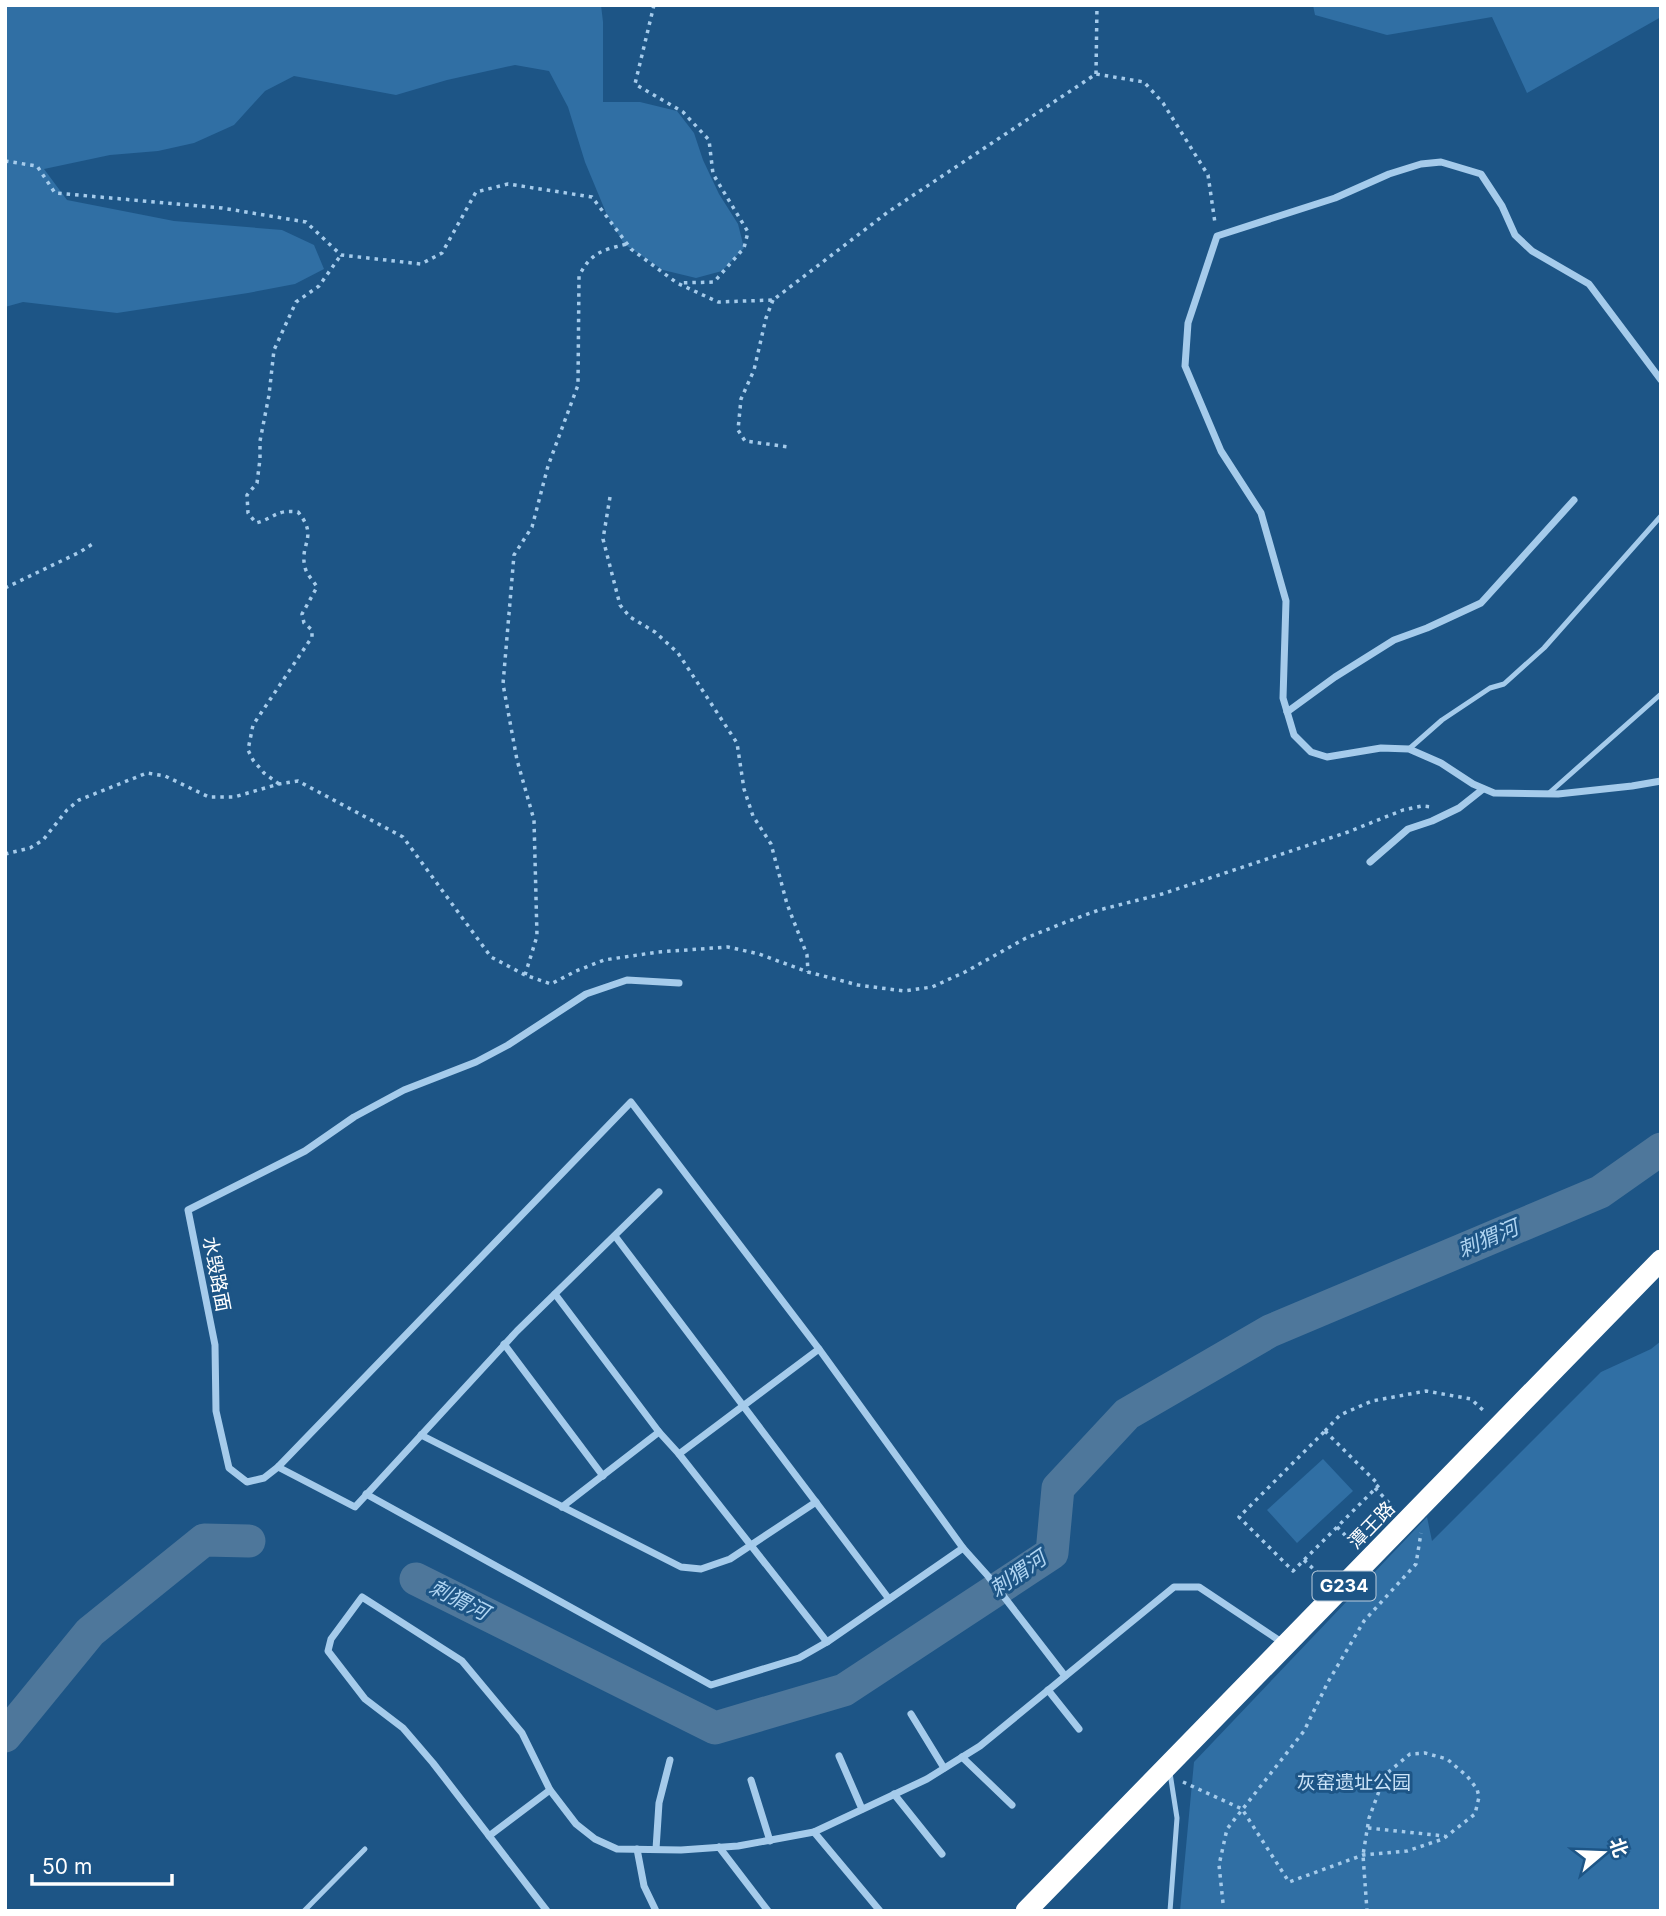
<svg xmlns="http://www.w3.org/2000/svg" width="1666" height="1916" font-family="Inter,'Noto Sans SC',sans-serif">
<rect width="100%" height="100%" fill="#1d5586"/>
<!-- green -->
<g fill="#306fa4">
<polygon points="5,5 601,5 603,22 603,102 640,102 677,111 694,133 703,160 719,194 738,224 744,248 722,271 696,278 663,270 624,244 607,215 585,162 568,107 549,71 515,65 447,80 396,95 294,76 265,91 234,125 194,143 158,151 110,155 44,169 67,200 174,221 282,230 314,245 324,269 295,284 248,293 117,313 23,302 5,307"/>
<polygon points="1313,5 1661,5 1661,17 1527,93 1492,17 1387,35 1315,15"/>
<polygon points="1661,1341 1661,1911 1180,1911 1194,1762 1427,1517 1432,1541 1601,1372 1651,1349"/>
<polygon points="1323,1459 1353,1491 1297,1543 1267,1510"/>
</g>
<g fill="none" stroke-linecap="round" stroke-linejoin="round">
<!-- river -->
<g stroke="#4e779b" stroke-width="33">
<polyline points="416,1579 715,1728 844,1690 1052,1553 1058,1488 1127,1414 1270,1331 1600,1192 1661,1149"/>
<polyline points="5,1736 90,1632 204,1540 249,1541"/>
</g>
<!-- path -->
<g stroke="#a5cbeb" stroke-width="3.5" stroke-dasharray="3.5 5" stroke-linecap="butt">
<polyline points="654,5 635,84 683,112 709,140 713,174 748,232 744,248 714,282 679,283"/>
<polyline points="1096,74 1097,5"/>
<polyline points="5,161 37,166 55,193 222,208 306,222 341,255 421,264 442,253 476,192 508,184 592,197 631,249 677,283 718,302 773,300 888,212 1096,74 1144,82 1163,103 1208,175 1215,223"/>
<polyline points="773,300 766,318 754,370 741,399 738,430 745,441 789,447"/>
<polyline points="610,497 603,539 620,605 630,617 655,632 678,653 737,743 744,789 753,816 771,844 787,904 807,955 808,972"/>
<polyline points="5,588 80,552 94,543"/>
<path d="M 279,784 L 264,773 L 253,760 L 248,750 L 253,725 L 312,637 L 312,630 L 304,623 L 302,614 L 317,587 C 313,580 306,574 305,567 C 299,544 319,537 298,512 C 276,509 275,518 256,523 L 248,513 L 247,495 L 257,483 L 260,459 L 260,441 L 269,395 L 274,350 L 296,302 L 319,286 L 341,255"/>
<polyline points="5,854 30,848 43,840 67,810 79,800 147,773 165,776 209,797 234,797 279,784 298,781 403,837 491,957 525,975 551,984 576,971 604,960 658,952 728,947 759,954 808,972 858,985 904,991 932,987 965,972 1026,938 1066,922 1099,910 1162,894 1348,832 1403,810 1422,806 1432,807"/>
<path d="M 525,975 L 537,936 L 534,820 L 517,760 L 503,684 L 514,555 L 532,527 L 548,466 L 578,385 L 579,276 C 591,252 603,250 627,244"/>
<polygon points="1325,1431 1379,1485 1293,1571 1239,1517"/>
<polyline points="1325,1431 1340,1415 1372,1401 1426,1391 1471,1399 1485,1412"/>
<polyline points="1375,1488 1393,1507"/>
<polyline points="1337,1527 1355,1545"/>
<polyline points="1304,1560 1325,1580"/>
<polyline points="1183,1782 1242,1809 1289,1882 1363,1855 1407,1851 1443,1839 1475,1814 1479,1797 1477,1789 1467,1776 1447,1759 1425,1753 1410,1754 1385,1775 1369,1818 1363,1855 1367,1911"/>
<polyline points="1368,1828 1445,1836"/>
<polyline points="1223,1903 1219,1865 1227,1829 1304,1731 1328,1682 1364,1621 1416,1564 1421,1533"/>
</g>
<!-- lane -->
<g stroke="#a5cbeb" stroke-width="5">
<polyline points="1409,749 1442,720 1490,688 1504,684 1544,648 1661,516"/>
<polyline points="1548,794 1661,694"/>
<polyline points="1170,1773 1177,1818 1170,1911"/>
<polyline points="304,1911 365,1849"/>
</g>
<!-- street -->
<g stroke="#a5cbeb" stroke-width="7">
<polyline points="1661,380 1589,284 1532,251 1515,235 1502,206 1481,174 1441,162 1421,164 1389,174 1335,198 1217,236 1188,323 1185,366 1221,451 1261,513 1286,601 1283,698 1294,735 1311,752 1327,757 1381,748 1409,749 1441,763 1473,784 1494,793 1558,794 1632,786 1661,781"/>
<polyline points="1287,712 1335,677 1394,640 1427,628 1481,603 1574,500"/>
<polyline points="1370,862 1408,829 1432,821 1459,808 1483,789"/>
<polyline points="679,983 627,980 586,994 508,1045 476,1062 404,1090 354,1117 305,1151 188,1210 215,1345 216,1411 229,1468 247,1482 264,1478 278,1467 631,1102 819,1349 963,1548 988,1576 1065,1676"/>
<polyline points="615,1236 889,1599"/>
<polyline points="555,1294 659,1432"/>
<polyline points="504,1344 603,1476"/>
<polyline points="421,1435 681,1567 701,1569 730,1559 816,1502"/>
<polyline points="679,1454 827,1642"/>
<polyline points="278,1467 355,1507 517,1331 659,1192"/>
<polyline points="366,1494 711,1685 799,1658 827,1642 963,1548"/>
<polyline points="562,1507 659,1432 679,1454 819,1349"/>
<polyline points="1048,1690 1079,1729"/>
<polyline points="911,1714 944,1768"/>
<polyline points="839,1756 862,1809"/>
<polyline points="962,1757 1012,1805"/>
<polyline points="751,1780 770,1841"/>
<polyline points="894,1794 942,1854"/>
<polyline points="814,1832 880,1911"/>
<polyline points="489,1836 550,1790"/>
<polyline points="719,1847 768,1911"/>
<polyline points="637,1849 644,1886 656,1911"/>
<polyline points="656,1849 659,1803 670,1760"/>
<polyline points="547,1911 433,1763 403,1728 365,1699 328,1651 331,1639 362,1597 462,1661 522,1733 550,1790 576,1824 595,1839 617,1849 681,1850 738,1846 814,1832 927,1779 980,1746 1174,1587 1199,1587 1283,1643"/>
</g>
<!-- highway -->
<polyline stroke="#fff" stroke-width="21" points="1026,1911 1661,1260"/>
</g>
<g text-anchor="middle" stroke-width="6" stroke-linejoin="round" paint-order="stroke">
<!-- shield labels -->
<rect fill="#1d5586" stroke="#bbccdb" stroke-width="2" x="1312.5" y="1571.5" width="63" height="29" rx="5"/>
<g font-size="18" font-weight="bold" fill="#fff">
<text x="1344" y="1592">G234</text>
</g>
<!-- street labels -->
<g font-size="19" fill="#fff" stroke="#1d5586">
<text transform="translate(217 1274) rotate(79)" y="7">水毁路面</text>
<text transform="translate(1371 1525) rotate(-46)" y="7">潭王路</text>
</g>
<!-- park labels -->
<g font-size="19" fill="#cae3f8" stroke="#1d5586">
<text x="1354" y="1789">灰窑遗址公园</text>
</g>
<!-- water labels -->
<g font-size="21" font-style="italic" fill="#b0d5f2" stroke="#1d5586">
<text transform="translate(1488 1239) rotate(-23)" y="7">刺猬河</text>
<text transform="translate(1018 1574) rotate(-35)" y="7">刺猬河</text>
<text transform="translate(459 1600) rotate(27)" y="7">刺猬河</text>
</g>
</g>
<!-- border -->
<rect width="1666" height="1916" fill="none" stroke="#ffffff" stroke-width="14"/>
<!-- north arrow -->
<g transform="translate(1603 1853) rotate(71)" stroke="#1d5586" stroke-width="5" paint-order="stroke">
<path d="M0-5L12 26L0 18L-12 26Z" fill="#ffffff"/>
<text y="-10" font-size="19" font-weight="bold" text-anchor="middle" fill="#ffffff">北</text>
</g>
<!-- scale -->
<path d="M32 1874v10h140v-10" fill="none" stroke="#ffffff" stroke-width="3.5"/>
<text x="42" y="1874" font-size="21" fill="#ffffff" stroke="#1d5586" stroke-width="5" paint-order="stroke">50 m</text>
</svg>
